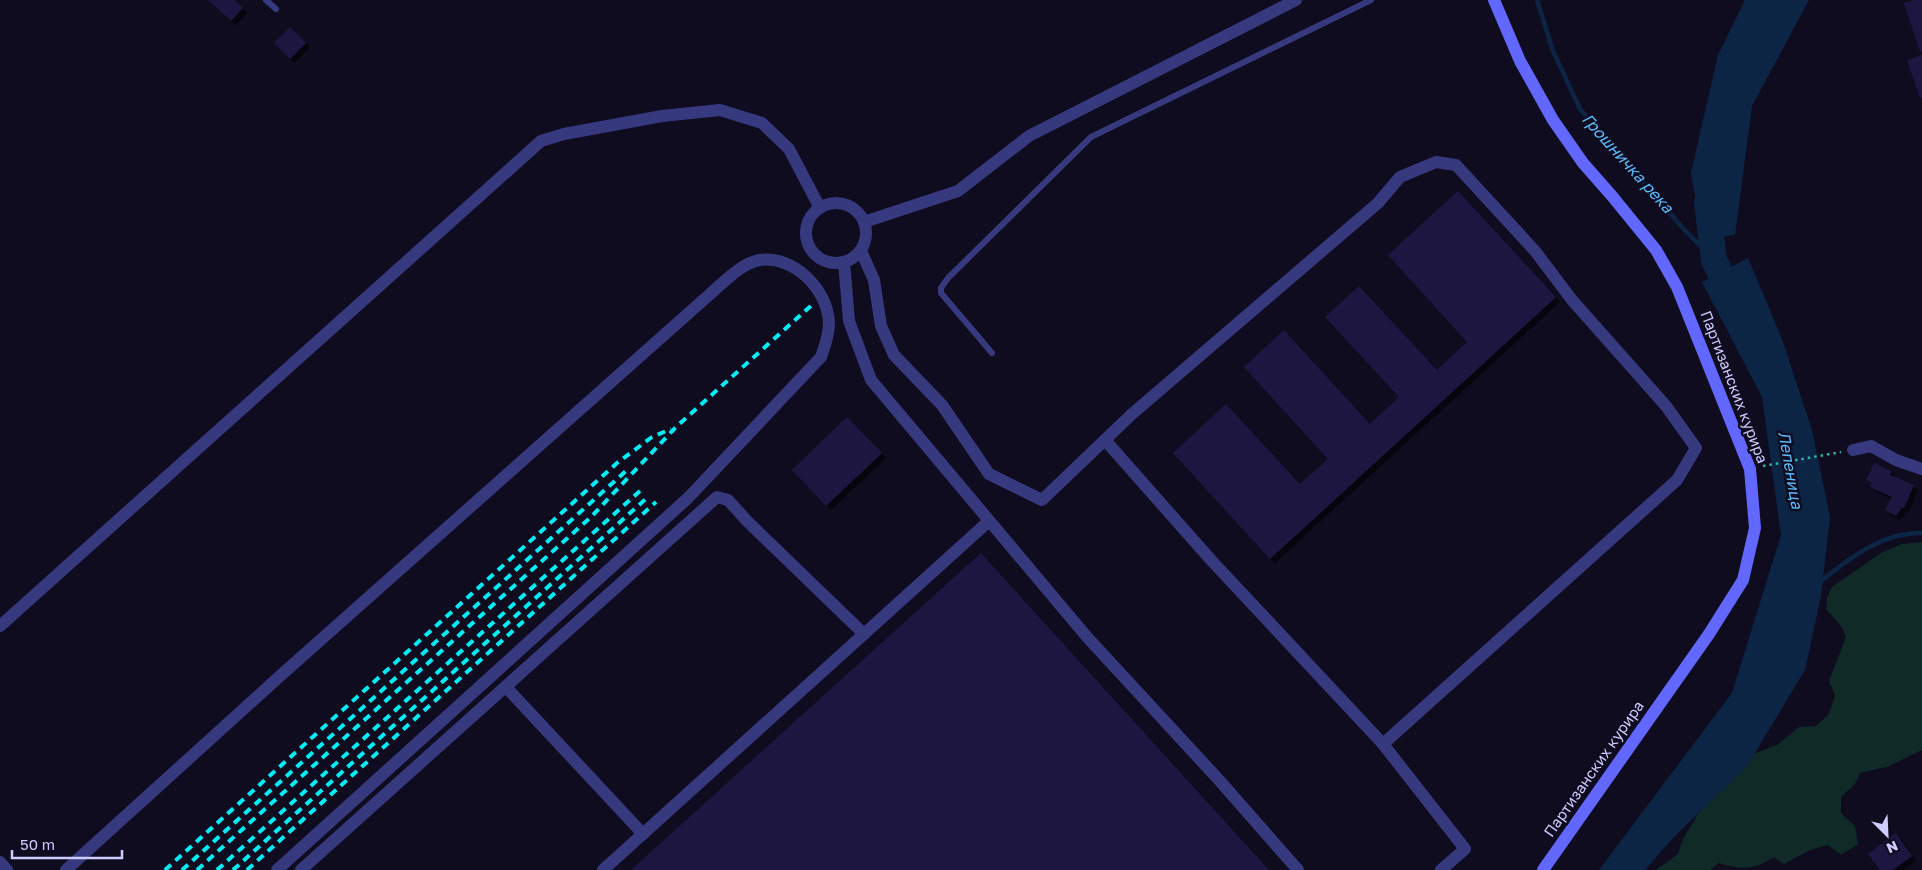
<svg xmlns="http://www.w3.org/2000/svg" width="1922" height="870" font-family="'Golos Text',sans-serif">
<defs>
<filter id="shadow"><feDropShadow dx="4.5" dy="4.5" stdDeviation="0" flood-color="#0009"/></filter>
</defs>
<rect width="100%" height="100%" fill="#0f0c20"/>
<!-- green -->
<path fill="#102a27" d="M 1922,542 L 1922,750 L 1887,767 L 1860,773 L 1855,784 L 1841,797 L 1841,813 L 1855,826 L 1858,844 L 1841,855 L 1828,845 L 1810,850 L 1784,864 L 1774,857 C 1754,870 1741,870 1719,863 L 1710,870 L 1656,870 L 1678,854 L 1683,839 L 1712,791 L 1753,754 L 1777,745 L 1799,727 L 1816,726 L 1829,714 L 1835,695 L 1829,681 L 1846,637 L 1841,626 L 1826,609 L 1827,598 L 1832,587 L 1881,553 L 1902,544 Z"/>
<!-- water -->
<g fill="#0c2545">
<polygon points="1745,0 1809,0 1752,106 1735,235 1703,238 1691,173 1718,55"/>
<polygon points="1748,258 1782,339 1812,430 1830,517 1821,596 1805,670 1747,766 1671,840 1645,870 1599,870 1732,693 1781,535 1762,397 1702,282"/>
</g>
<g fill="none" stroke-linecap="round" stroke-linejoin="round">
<!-- stream -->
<g stroke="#0c2545" stroke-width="4.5">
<polyline points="1537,0 1553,51 1580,109 1681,226 1714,260"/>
<path d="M 1820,582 C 1850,558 1882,532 1922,533"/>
</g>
<!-- river -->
<polyline stroke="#0c2545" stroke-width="26" points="1707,202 1714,260 1736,305"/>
</g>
<!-- building -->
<g fill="#1e1841" filter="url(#shadow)">
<polygon points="208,0 235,0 243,8 231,21"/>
<polygon points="1913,0 1922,0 1922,51 1920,51 1904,3"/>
<polygon points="290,27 306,43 290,59 274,43"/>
<polygon points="1922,55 1922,97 1920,98 1907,60"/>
<polygon points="1458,191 1556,297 1270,559 1173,453 1226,404 1300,484 1328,459 1244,367 1284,330 1370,424 1399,397 1325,317 1359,286 1437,370 1467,342 1388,255"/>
<polygon points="847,417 882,453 826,506 792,470"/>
<polygon points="1874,463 1891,471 1890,475 1914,485 1904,508 1902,507 1896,516 1885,510 1892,497 1870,487 1872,483 1866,480"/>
<polygon points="981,553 1269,870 631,870"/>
<polygon points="1896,833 1912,856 1893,870 1880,870 1868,854"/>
</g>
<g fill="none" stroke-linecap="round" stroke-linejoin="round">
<!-- path -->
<polyline stroke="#2db2a1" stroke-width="2.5" stroke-dasharray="2.5 4" stroke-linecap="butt" points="1763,466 1841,452"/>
<!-- lane -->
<g stroke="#37397f" stroke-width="6">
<polyline points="266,0 276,9"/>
<polyline points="992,353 941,293 941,288 948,278 1091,137 1371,0"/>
</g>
<!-- street -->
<g stroke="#37397f" stroke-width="12">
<circle cx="836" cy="233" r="30"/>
<polyline points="864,222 958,191 1029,136 1296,0"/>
<polyline points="861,251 874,280 881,326 894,355 942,405 989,474 1042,500 1132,414 1378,203 1400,177 1436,162 1456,165 1535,251 1572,300 1666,406 1696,448 1677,480 1383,744"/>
<polyline points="844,262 849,321 871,380 1087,637 1219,780 1298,870"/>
<polyline points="1105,440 1211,560 1383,744 1465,849 1441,870"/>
<polyline points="1853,450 1871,446 1896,460 1922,469"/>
<polyline points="0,626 541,141 564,134 662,116 720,110 762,123 789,149 820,208"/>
<polyline points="506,687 643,834"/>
<polyline points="0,862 7,870"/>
<path d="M 66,870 L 280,676 L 709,295 C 723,283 741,263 760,260 C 794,255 828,290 829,323 C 829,336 825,345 821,357 L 688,498 L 277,870"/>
<polyline points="301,870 717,497 728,500 747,521 864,634"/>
<polyline points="603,870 989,521"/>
</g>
<!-- secondary -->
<polyline stroke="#6268ff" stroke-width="12" points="1494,0 1520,61 1553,120 1583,163 1612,196 1656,250 1677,287 1750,469 1755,528 1743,580 1709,634 1543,870"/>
<!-- rail -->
<g stroke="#00edf6" stroke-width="4" stroke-dasharray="8 6" stroke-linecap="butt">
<polyline points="165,870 617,463 652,437 671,429"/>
<polyline points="182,870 627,470"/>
<polyline points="197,870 591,517 676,427 814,303"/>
<polyline points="217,870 641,490"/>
<polyline points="233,870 649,496"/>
<polyline points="247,870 656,502"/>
</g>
</g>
<g text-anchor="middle" stroke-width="5" stroke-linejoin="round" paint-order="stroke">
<!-- street labels -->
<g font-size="15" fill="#cecbff" stroke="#0f0c20">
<text transform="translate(1734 387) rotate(69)" y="5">Партизанских курира</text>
<text transform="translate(1594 769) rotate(-55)" y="5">Партизанских курира</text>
</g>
<!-- water labels -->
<g font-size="16" font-style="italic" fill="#59bdff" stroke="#0f0c20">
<text transform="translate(1628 163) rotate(48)" y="6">Грошничка река</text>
<text transform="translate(1791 470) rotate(80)" y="6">Лепеница</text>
</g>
</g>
<!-- north arrow -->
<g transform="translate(1887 835) rotate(156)" stroke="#0f0c20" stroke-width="4" paint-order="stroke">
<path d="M0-4L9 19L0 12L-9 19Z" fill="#cecbff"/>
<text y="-8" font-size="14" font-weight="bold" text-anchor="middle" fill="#cecbff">N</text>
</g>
<!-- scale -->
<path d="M12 850v8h110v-8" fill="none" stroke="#cecbff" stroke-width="2.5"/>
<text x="20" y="850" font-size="15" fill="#cecbff" stroke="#0f0c20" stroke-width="4" paint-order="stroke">50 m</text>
</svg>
